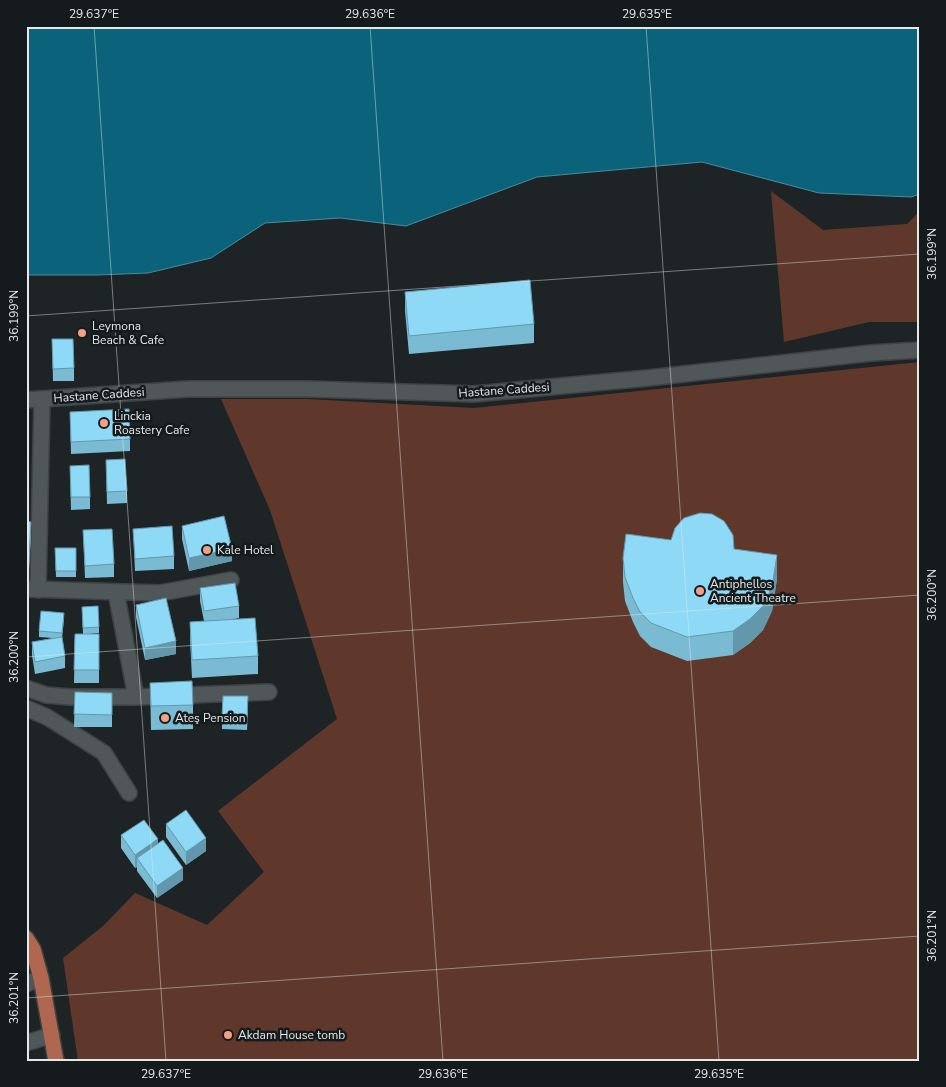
<svg xmlns="http://www.w3.org/2000/svg" width="946" height="1087" font-family="'Nunito Sans',sans-serif">
<rect width="100%" height="100%" fill="#1e2426"/>
<!-- green -->
<g fill="#5f382b">
<polygon points="771,191 823,230 907,224 920,211 920,322 869,322 784,342"/>
<polygon points="920,362 920,1061 78,1061 63,958 103,926 135,893 207,925 264,872 218,811 337,719 270,510 221,399 307,399 474,408"/>
</g>
<!-- water -->
<polygon fill="#0a637b" stroke="#4b8b9c" points="26,26 920,26 920,194 911,197 819,193 702,162 537,177 406,226 340,218 265,223 211,258 148,273 97,275 26,275"/>
<g fill="none" stroke-linecap="round" stroke-linejoin="round">
<defs>
<g id="minor">
<polyline points="26,400 188,389 308,389 474,394 648,378 871,353 920,350"/>
<polyline points="26,589 160,593 231,580"/>
<polyline points="38,590 42,400"/>
<polyline points="116,592 136,697"/>
<polyline points="26,688 46,695 70,697 136,697 269,692"/>
<polyline points="26,708 47,717 104,753 129,793"/>
<polyline points="26,984 41,978"/>
<polyline points="26,1043 52,1035"/>
</g>
<polyline id="major" points="26,938 33,949 41,978 56,1061"/>
</defs>
<!-- minor casing -->
<use href="#minor" stroke="#3d4243" stroke-width="18"/>
<!-- major casing -->
<use href="#major" stroke="#3d4243" stroke-width="18"/>
<!-- minor -->
<use href="#minor" stroke="#505759" stroke-width="15"/>
<!-- major -->
<use href="#major" stroke="#af674f" stroke-width="15"/>
</g>
<!-- wall -->
<g fill="#7abbd3">
<polygon points="405,292 534,324 534,343 409,354 405,311"/>
<polygon points="52,339 74,368 74,381 53,381"/>
<polygon points="26,354 28,375 28,381 26,381"/>
<polygon points="70,412 130,439 130,451 71,454"/>
<polygon points="106,460 127,491 127,503 107,504"/>
<polygon points="70,466 90,497 90,509 71,510"/>
<polygon points="26,521 31,534 29,569 26,569"/>
<polygon points="182,526 232,561 189,571 182,539"/>
<polygon points="133,529 174,556 174,569 135,571"/>
<polygon points="83,530 114,564 114,577 85,578"/>
<polygon points="55,548 76,548 76,577 56,577"/>
<polygon points="734,549 777,579 772,611 763,630 750,643 733,655 687,661 651,647 640,636 633,622 625,601 623,582 623,558"/>
<polygon points="200,588 239,606 239,618 230,620 258,656 258,674 192,678 190,640 190,622 204,621 200,601"/>
<polygon points="136,605 176,654 145,660 136,617"/>
<polygon points="82,607 99,627 99,633 89,634 99,634 99,683 74,683 75,634 83,634"/>
<polygon points="64,619 62,639 65,656 65,668 35,674 32,655 32,642 53,638 39,637 39,631"/>
<polygon points="150,683 193,705 193,729 151,730"/>
<polygon points="75,692 112,693 112,727 74,727"/>
<polygon points="248,709 247,730 222,729 222,716"/>
<polygon points="166,824 206,851 186,865 166,837"/>
<polygon points="121,835 158,843 183,880 157,898 137,871 137,867 135,868 121,848"/>
</g>
<!-- shaded-wall -->
<g fill="#6398ac">
<polygon points="31,522 31,534 29,569 29,557"/>
<polygon points="232,549 232,561 189,571 189,558"/>
<polygon points="777,555 777,579 772,611 763,630 750,643 733,655 733,631"/>
<polygon points="176,641 176,654 145,660 145,648"/>
<polygon points="206,838 206,851 186,865 186,852"/>
<polygon points="158,839 158,852 137,858 137,867 135,868 135,855"/>
<polygon points="183,868 183,880 157,898 157,886"/>
<polygon points="26,1022 28,1022 28,1034 26,1035"/>
</g>
<!-- building -->
<g fill="#8ed9f5" stroke="#6398ac">
<polygon points="530,280 534,324 409,336 405,292"/>
<polygon points="52,339 73,339 74,368 53,369"/>
<polygon points="26,354 27,354 28,375 26,375"/>
<polygon points="129,409 130,439 71,442 70,412"/>
<polygon points="125,459 127,491 107,492 106,460"/>
<polygon points="89,465 90,497 71,497 70,466"/>
<polygon points="700,513 712,514 724,521 733,535 734,549 777,555 772,587 763,606 750,619 733,631 687,637 651,623 640,612 633,598 625,577 623,558 626,534 671,540 675,528 684,518"/>
<polygon points="224,516 232,549 189,558 182,526"/>
<polygon points="26,521 31,522 29,557 26,557"/>
<polygon points="172,526 174,556 135,559 133,529"/>
<polygon points="112,529 114,564 85,566 83,530"/>
<polygon points="55,548 76,548 76,571 56,571"/>
<polygon points="235,583 239,606 204,611 200,588"/>
<polygon points="166,598 176,641 145,648 136,605"/>
<polygon points="98,606 99,627 83,628 82,607"/>
<polygon points="41,611 64,613 62,633 39,631"/>
<polygon points="255,618 258,656 192,660 190,622"/>
<polygon points="75,634 99,634 99,670 74,670"/>
<polygon points="62,637 65,656 35,662 32,642"/>
<polygon points="192,681 193,705 151,706 150,683"/>
<polygon points="75,692 112,693 112,715 74,714"/>
<polygon points="223,696 248,696 247,717 222,716"/>
<polygon points="186,810 206,838 186,852 166,824"/>
<polygon points="144,820 158,839 135,855 121,835"/>
<polygon points="163,840 183,868 157,886 137,858"/>
<polygon points="26,1053 27,1053 28,1061 26,1061"/>
</g>
<!-- ticks -->
<path fill="none" stroke="#e4e8e9" stroke-width="1" stroke-opacity="0.45" d="M 94,26 L 166,1061M 370,26 L 443,1061M 646,26 L 719,1061M 26,316 L 920,254M 26,657 L 920,595M 26,998 L 920,936"/>
<!-- markers -->
<g fill="#f39f84" stroke="#151b1d" stroke-width="2">
<circle cx="82" cy="333" r="5"/>
<circle cx="104" cy="423" r="5"/>
<circle cx="207" cy="550" r="5"/>
<circle cx="700" cy="591" r="5"/>
<circle cx="165" cy="718" r="5"/>
<circle cx="228" cy="1035" r="5"/>
</g>
<g text-anchor="middle" stroke-width="5" stroke-linejoin="round" paint-order="stroke">
<!-- poi labels -->
<g font-size="12" fill="#e4e8e9" stroke="#151b1d" text-anchor="start">
<text x="92" y="330">Leymona<tspan x="92" dy="14">Beach &amp; Cafe</tspan></text>
<text x="114" y="420">Linckia<tspan x="114" dy="14">Roastery Cafe</tspan></text>
<text x="217" y="554">Kale Hotel</text>
<text x="710" y="588">Antiphellos<tspan x="710" dy="14">Ancient Theatre</tspan></text>
<text x="175" y="722">Ateş Pension</text>
<text x="238" y="1039">Akdam House tomb</text>
</g>
<!-- street labels -->
<g font-size="12" fill="#e4e8e9" stroke="#151b1d">
<text transform="translate(504 390) rotate(-4)" y="4">Hastane Caddesi</text>
<text transform="translate(99 395) rotate(-4)" y="4">Hastane Caddesi</text>
</g>
</g>
<!-- border -->
<rect width="946" height="1087" fill="none" stroke="#151b1d" stroke-width="55"/>
<rect x="28" y="28" width="890" height="1032" fill="none" stroke="#e4e8e9" stroke-width="2"/>
<g font-size="12" text-anchor="middle" fill="#e4e8e9">
<text x="94" y="18">29.637°E</text>
<text x="370" y="18">29.636°E</text>
<text x="647" y="18">29.635°E</text>
<text transform="translate(932 254) rotate(-90)" y="4">36.199°N</text>
<text transform="translate(14 316) rotate(-90)" y="4">36.199°N</text>
<text transform="translate(932 595) rotate(-90)" y="4">36.200°N</text>
<text transform="translate(14 657) rotate(-90)" y="4">36.200°N</text>
<text transform="translate(932 936) rotate(-90)" y="4">36.201°N</text>
<text transform="translate(14 998) rotate(-90)" y="4">36.201°N</text>
<text x="166" y="1078">29.637°E</text>
<text x="443" y="1078">29.636°E</text>
<text x="719" y="1078">29.635°E</text>
</g>
</svg>
